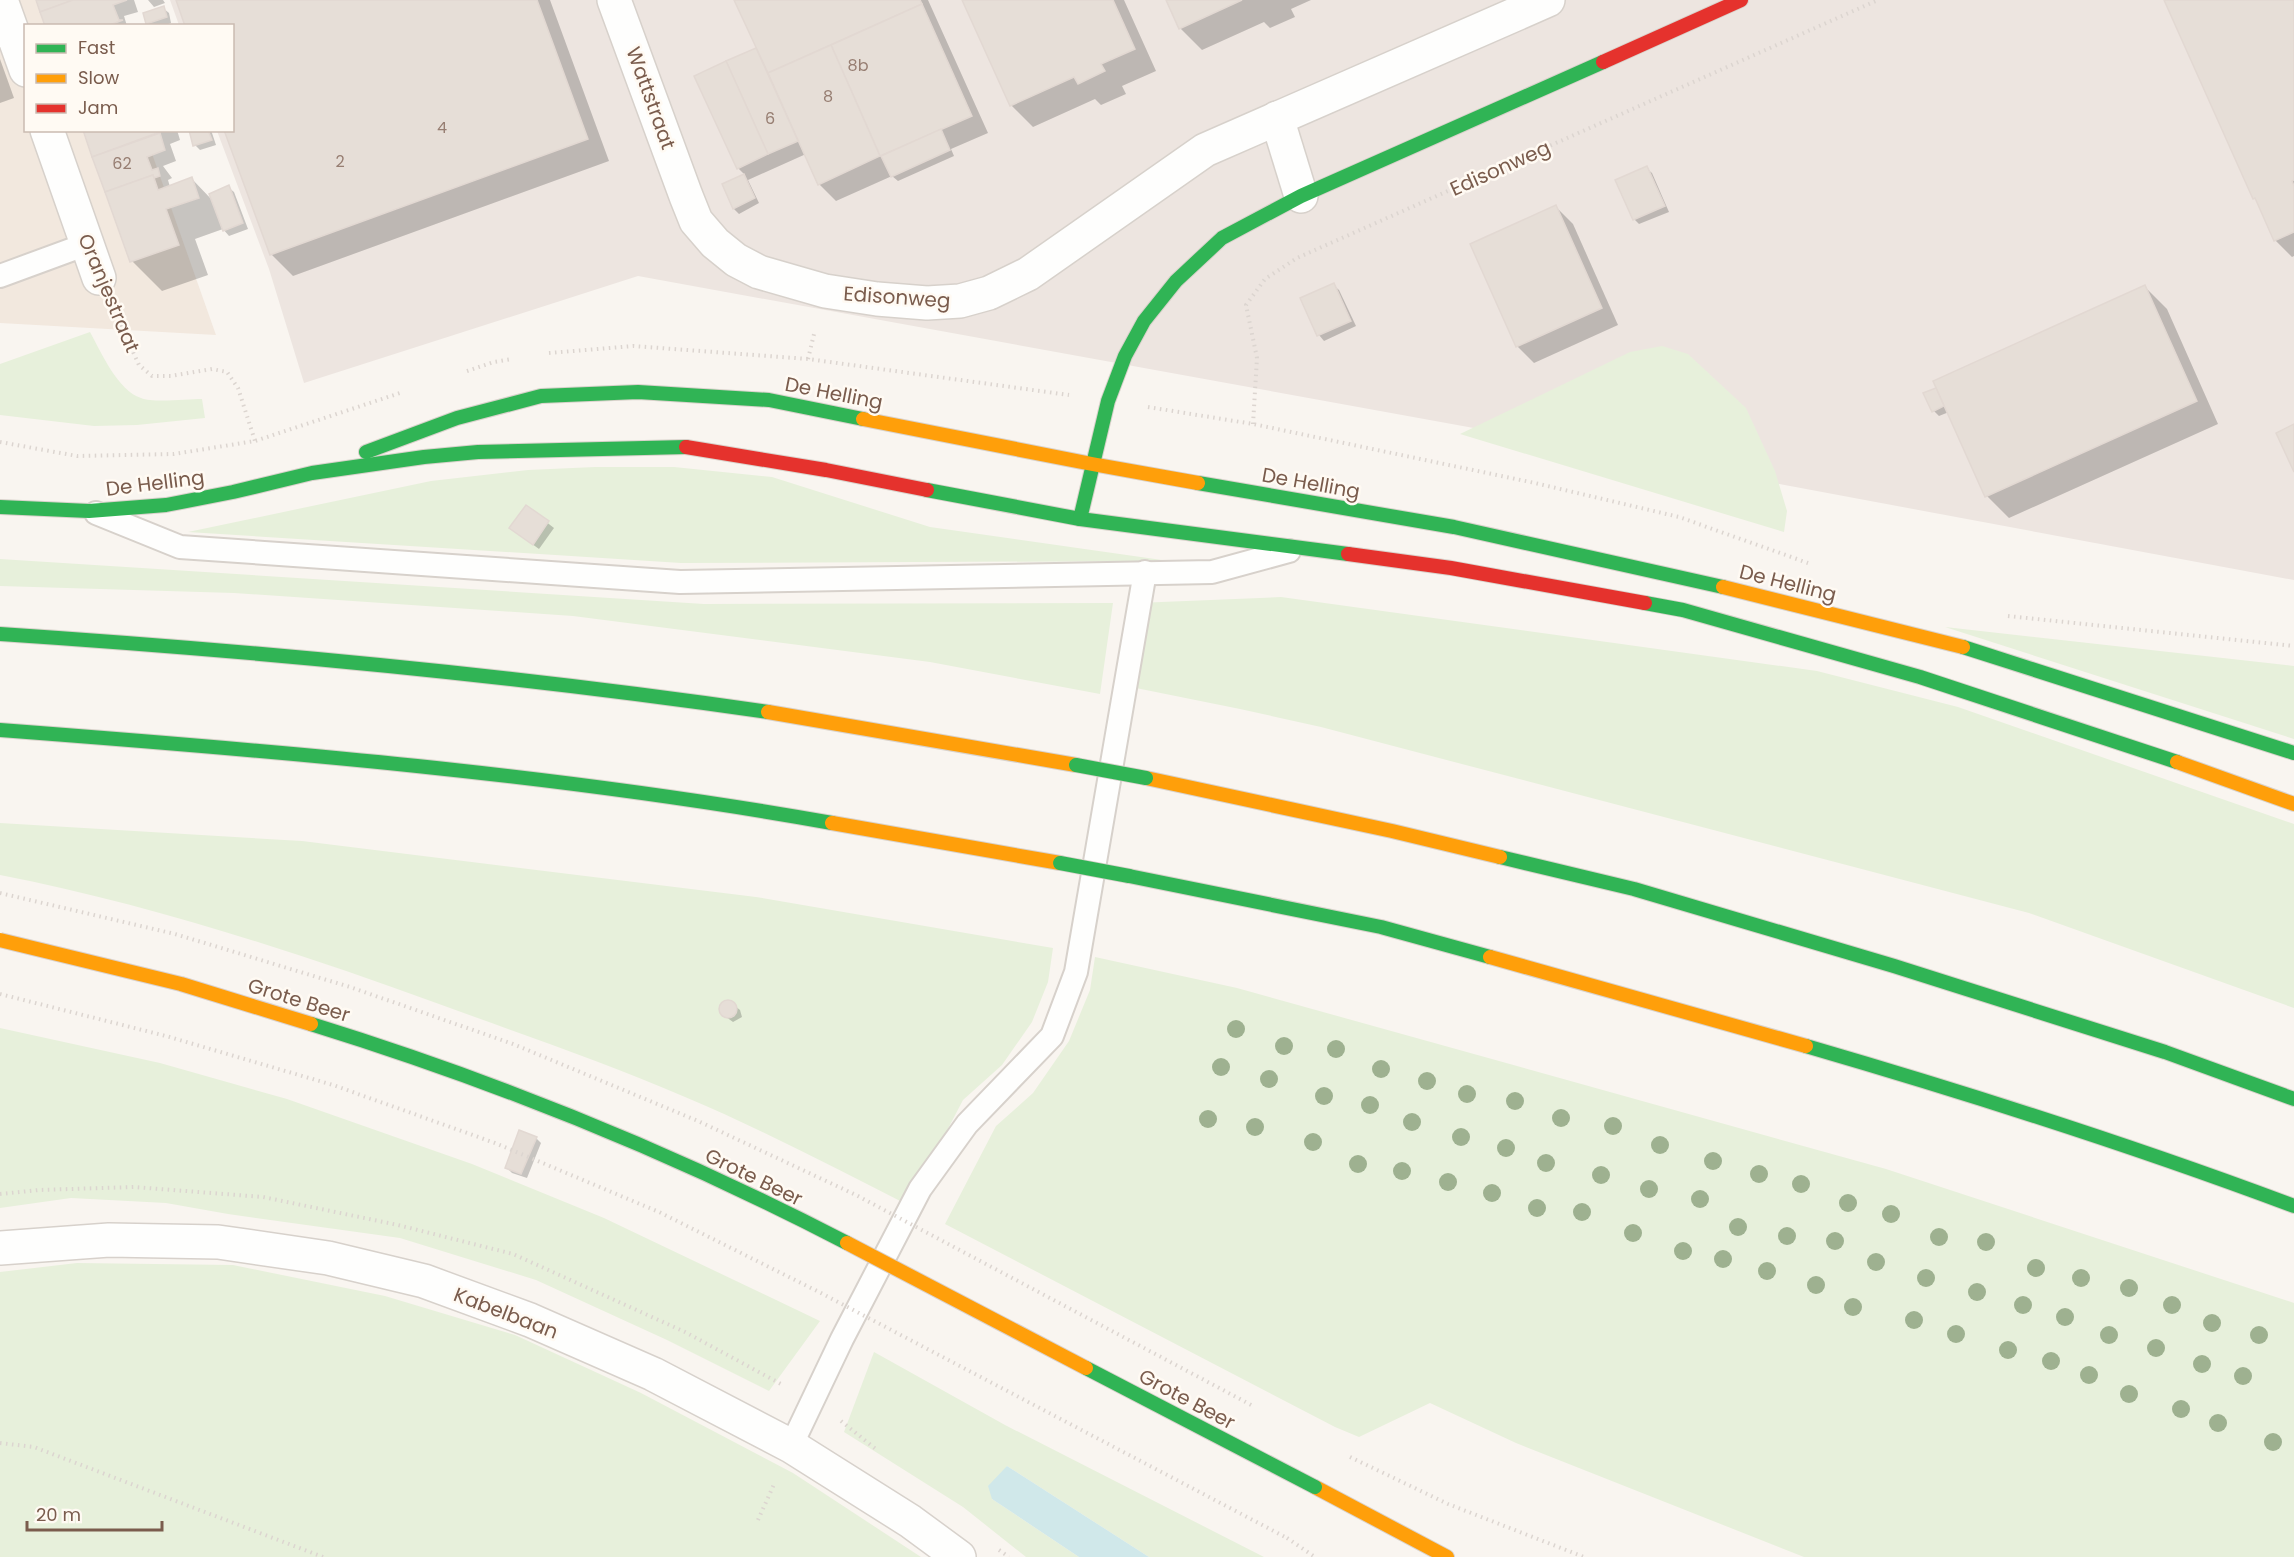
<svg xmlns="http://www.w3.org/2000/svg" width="2294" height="1557" font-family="Poppins,sans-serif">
<rect width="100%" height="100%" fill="#f9f5f0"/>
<!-- residential -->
<polygon fill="#f2e8de" points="0,0 99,0 107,25 26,26 26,130 144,131 216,335 0,323"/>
<!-- industrial -->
<polygon fill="#ede5e0" points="170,0 2294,0 2294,580 1661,462 638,276 304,383 269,269 217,131 232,130 232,26 179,25"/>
<!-- green -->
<g fill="#e7f0db">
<path d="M 90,332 C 101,352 118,391 141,398 C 153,403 187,399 202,399 L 205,418 L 137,425 L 94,426 L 0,415 L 0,364 Z"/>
<polygon points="1662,346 1688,354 1746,408 1775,471 1787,511 1784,532 1460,434 1630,352"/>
<polygon points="595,467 674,467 772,477 930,527 1169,561 681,563 188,532 431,481 528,470"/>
<polygon points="0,559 704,604 1113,603 1100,694 930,662 573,616 234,593 0,586"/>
<polygon points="1281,597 1817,671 1958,707 2294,824 2294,1008 2029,913 1321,727 1240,709 1126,686 1137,603"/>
<polygon points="1945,627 2294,666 2294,739"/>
<path d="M 0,823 L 302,841 L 756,897 L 1053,948 L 1048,982 L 1032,1022 L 1002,1065 L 963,1100 L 908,1205 C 835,1168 761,1129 685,1097 C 604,1062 521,1034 439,1004 C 296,952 149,904 0,875 Z"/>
<polygon points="1095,957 1237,988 1886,1169 2294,1303 2294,1557 1804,1557 1516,1443 1430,1403 1359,1437 1335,1427 945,1224 996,1126 1033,1093 1069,1041 1090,990"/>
<polygon points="0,1028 160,1063 287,1099 472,1164 604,1218 820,1321 769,1391 667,1340 536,1280 400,1238 228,1214 166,1203 71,1198 0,1208"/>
<polygon points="77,1263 233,1265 385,1296 515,1335 641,1393 793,1473 921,1557 0,1557 0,1272"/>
<polygon points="874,1352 1005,1425 1264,1557 1149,1557 1007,1466 992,1499 1079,1557 1026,1557 963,1507 844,1432"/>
</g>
<!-- water -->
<polygon fill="#d0e8ea" points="1007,1466 1149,1557 1079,1557 992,1499 988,1486"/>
<!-- shadow -->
<g fill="#0003">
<polygon points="38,0 134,0 138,12 124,16 127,26 47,26"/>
<polygon points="148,0 163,0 165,3 154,7"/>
<polygon points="178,0 550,0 609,161 293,276 271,254 232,130 232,26"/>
<polygon points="736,0 928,0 988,133 951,149 954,156 898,181 892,176 836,201 819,184 806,154 748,180 759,203 739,214 734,209 724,185 745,175 738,168 755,50 760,54"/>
<polygon points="963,0 1124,0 1156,71 1122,86 1126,94 1101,105 1095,99 1033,127 1011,105"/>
<polygon points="1167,0 1311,0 1291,9 1295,17 1270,28 1264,22 1202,50 1180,28"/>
<polygon points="2165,0 2294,0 2294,256 2292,257 2275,240 2258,202 2254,198"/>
<polygon points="163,8 169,13 171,23 163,26 150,26 144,14"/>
<polygon points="0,59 14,98 0,103"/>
<polygon points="84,130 177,130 180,140 170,144 176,161 163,166 172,178 168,180 170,187 192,179 213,201 228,187 234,192 248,229 229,236 223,229 195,239 208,275 162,291 132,261"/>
<polygon points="190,130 211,130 216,145 200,150 195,145"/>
<polygon points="1646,168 1652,173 1669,212 1639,224 1634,219"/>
<polygon points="1556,207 1573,224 1618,325 1534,363 1517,346"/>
<polygon points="1333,285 1339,290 1356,326 1324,341 1319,335 1302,299"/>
<polygon points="2145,287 2167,309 2218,424 2009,518 1987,496 1949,412 1939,416 1934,411 1936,390 1941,395"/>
<polygon points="527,507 554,528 539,549 517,533"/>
<polygon points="730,1002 740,1010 742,1017 733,1022 722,1014 720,1008 723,1003"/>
<polygon points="536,1138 541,1143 527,1178 512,1173 507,1168"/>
</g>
<!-- building -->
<g fill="#e6ded7" stroke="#e2d8d2" stroke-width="1.5">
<polygon points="36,0 73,0 40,12"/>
<polygon points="73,0 127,0 113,5 119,20 123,20 107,26 45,26 40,12"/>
<polygon points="176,0 537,0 588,139 270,255 224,130 232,130 232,26 185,26"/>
<polygon points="734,0 920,0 922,4 768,73"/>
<polygon points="962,0 1113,0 1135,49 1101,64 1105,71 1078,84 1074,77 1010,106"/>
<polygon points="1166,0 1242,0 1179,29"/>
<polygon points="2164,0 2294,0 2294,180 2292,181 2294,186 2294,232 2274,241 2255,198 2253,199"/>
<polygon points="922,4 972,116 880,156 831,45"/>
<polygon points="164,6 167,17 146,24 143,13"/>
<polygon points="831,45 880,156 818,185 768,73"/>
<polygon points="756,48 798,141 768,154 726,61"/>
<polygon points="726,61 768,154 737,169 694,76"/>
<polygon points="941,129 950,150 891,177 881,156"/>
<polygon points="83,130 165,130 92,157"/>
<polygon points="189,130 208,130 212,140 193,146"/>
<polygon points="160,133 165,150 147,157 152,170 158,168 160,176 154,178 153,175 105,192 92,157"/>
<polygon points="1647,166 1665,206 1633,220 1615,180"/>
<polygon points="744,174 755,198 733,209 722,184"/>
<polygon points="153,175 158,190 192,177 199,198 166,209 179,245 130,262 105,192"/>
<polygon points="229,185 243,223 223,231 209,194"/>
<polygon points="1556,205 1602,308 1516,347 1470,244"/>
<polygon points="1334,283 1351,321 1317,336 1300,298"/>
<polygon points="2145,285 2197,401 1985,497 1933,381"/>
<polygon points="1936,388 1944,406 1932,412 1923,393"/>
<polygon points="2294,424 2294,472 2276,433"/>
<polygon points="526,505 549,521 533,545 509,528"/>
<circle cx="728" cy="1009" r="9"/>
<polygon points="519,1130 537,1137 521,1174 505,1168"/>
</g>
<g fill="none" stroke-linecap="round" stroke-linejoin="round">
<defs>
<g id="lane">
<polyline points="0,276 87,244"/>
<polyline points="96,513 180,547 680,582 1212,572 1289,551"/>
<polyline points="791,1446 842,1339 920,1189 967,1124 1052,1036 1076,972 1145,572"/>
</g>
<g id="street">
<polyline points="1,0 26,70"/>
<polyline points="614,0 686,196 696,221 715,243 736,260 759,272 825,291 877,299 927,303 960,301 989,293 1028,274 1205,150 1548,0"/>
<polyline points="1277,118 1301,196"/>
<polyline points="47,130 99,278"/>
<polyline points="0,1248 109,1240 218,1242 328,1258 424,1281 530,1320 653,1374 791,1446 910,1521 959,1557"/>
</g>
<g id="fast">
<polyline points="366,452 457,418 541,396 638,392 769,400 863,419"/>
<polyline points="1198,483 1454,527 1723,587"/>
<polyline points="927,490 1080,519 1348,554"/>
<polyline points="0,507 89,511 166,505 233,492 312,473 424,457 478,452 686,447"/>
<polyline points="1080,519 1108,401 1125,356 1144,321 1176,281 1222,238 1301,196 1603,62"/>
<polyline points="1645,603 1683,610 1920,677 2177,762"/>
<path d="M 0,634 C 257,651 513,675 768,712"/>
<polyline points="1963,647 2294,753"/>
<path d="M 0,730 C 278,751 557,774 832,823"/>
<polyline points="1500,857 1634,889 1894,966 2165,1052 2294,1099"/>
<polyline points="1129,876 1381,927 1490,957"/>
<path d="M 1806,1046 C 1971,1094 2134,1146 2294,1206"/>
</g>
<g id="slow">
<polyline points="863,419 1092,464 1198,483"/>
<polyline points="1723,587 1963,647"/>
<polyline points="768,712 1076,765"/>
<polyline points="2177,762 2294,804"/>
<polyline points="1146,778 1392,831 1500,857"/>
<polyline points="832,823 1060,863"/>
<polyline points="1490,957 1806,1046"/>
<polyline points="1315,1487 1447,1557"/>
</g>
<g id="jam">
<polyline points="1603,62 1741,0"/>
<polyline points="686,447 826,470 927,490"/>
<polyline points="1348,554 1451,568 1645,603"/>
</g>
</defs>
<!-- lane casing -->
<use href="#lane" stroke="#d7d1cb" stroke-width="26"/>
<!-- street casing -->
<use href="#street" stroke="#d7d1cb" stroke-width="36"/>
<!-- fast casing -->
<use href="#fast" stroke="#d9d2cb" stroke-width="16"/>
<!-- slow casing -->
<use href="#slow" stroke="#d9d2cb" stroke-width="16"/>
<!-- jam casing -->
<use href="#jam" stroke="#d9d2cb" stroke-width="16"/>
<!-- path -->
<g stroke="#dcd5d0" stroke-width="4" stroke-dasharray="1.5 4.5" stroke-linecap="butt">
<polyline points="116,314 139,365 152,376 171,376 212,369 227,372 238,388 255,441"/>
<polyline points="549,353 633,346 808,359 1069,395"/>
<polyline points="808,359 815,330"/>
<polyline points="467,371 494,362 512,359"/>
<polyline points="1148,407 1253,424 1535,483 1679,517 1808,563"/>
<polyline points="1253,424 1257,358 1246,305 1265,279 1297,258 1878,0"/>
<polyline points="0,442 77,456 174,454 255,441 400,393"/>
<polyline points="2008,616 2294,646"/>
<polyline points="0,1194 39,1190 134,1187 263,1197 398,1225 513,1254 685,1332 781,1384"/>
<polyline points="841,1421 877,1450"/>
<polyline points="0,1443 34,1447 323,1557"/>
<polyline points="1350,1457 1448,1504 1584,1557"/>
<polyline points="758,1520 775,1482"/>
<polyline points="1287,1538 1315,1557"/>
<polyline points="999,1550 1009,1557"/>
</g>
<!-- lane -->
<use href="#lane" stroke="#fefefd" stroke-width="22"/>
<!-- street -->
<use href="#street" stroke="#fefefd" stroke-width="33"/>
<!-- fast -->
<use href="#fast" stroke="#30b455" stroke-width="14"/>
<!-- slow -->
<use href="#slow" stroke="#ff9f0a" stroke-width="14"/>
<!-- jam -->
<use href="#jam" stroke="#e5322d" stroke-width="14"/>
<defs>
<g id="fast-bridge">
<polyline points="1076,765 1146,778"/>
<polyline points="1060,863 1129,876"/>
<path d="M 311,1024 C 495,1081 676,1154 847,1243"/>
<polyline points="1086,1368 1315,1487"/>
</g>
<g id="slow-bridge">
<polyline points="0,940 181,984 311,1024"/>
<polyline points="847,1243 1086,1368"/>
</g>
</defs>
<!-- fast-bridge casing -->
<use href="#fast-bridge" stroke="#dad1cc" stroke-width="16" stroke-linecap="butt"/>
<!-- slow-bridge casing -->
<use href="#slow-bridge" stroke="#dad1cc" stroke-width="16" stroke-linecap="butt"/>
<!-- path-bridge -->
<g stroke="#dcd5d0" stroke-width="4" stroke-dasharray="1.5 4.5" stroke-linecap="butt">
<polyline points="0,893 175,934 350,987 513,1044 698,1121 856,1195 1255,1407"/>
<polyline points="0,994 166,1036 333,1085 495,1143 659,1212 819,1292 1287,1538"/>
</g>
<!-- fast-bridge -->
<use href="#fast-bridge" stroke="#30b455" stroke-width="14"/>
<!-- slow-bridge -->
<use href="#slow-bridge" stroke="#ff9f0a" stroke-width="14"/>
</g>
<!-- trees -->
<g fill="#9eb190">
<circle cx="1236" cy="1029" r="9"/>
<circle cx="1284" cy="1046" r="9"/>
<circle cx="1336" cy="1049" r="9"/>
<circle cx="1221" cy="1067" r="9"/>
<circle cx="1381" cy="1069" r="9"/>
<circle cx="1269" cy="1079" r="9"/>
<circle cx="1427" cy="1081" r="9"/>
<circle cx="1467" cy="1094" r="9"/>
<circle cx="1324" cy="1096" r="9"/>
<circle cx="1515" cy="1101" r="9"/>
<circle cx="1370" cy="1105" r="9"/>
<circle cx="1561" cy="1118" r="9"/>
<circle cx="1208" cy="1119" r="9"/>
<circle cx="1412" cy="1122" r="9"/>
<circle cx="1613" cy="1126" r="9"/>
<circle cx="1255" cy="1127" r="9"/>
<circle cx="1461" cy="1137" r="9"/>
<circle cx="1313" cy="1142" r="9"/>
<circle cx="1660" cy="1145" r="9"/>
<circle cx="1506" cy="1148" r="9"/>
<circle cx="1713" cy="1161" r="9"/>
<circle cx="1546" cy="1163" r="9"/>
<circle cx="1358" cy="1164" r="9"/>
<circle cx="1402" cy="1171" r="9"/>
<circle cx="1759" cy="1174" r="9"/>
<circle cx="1601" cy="1175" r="9"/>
<circle cx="1448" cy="1182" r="9"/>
<circle cx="1801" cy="1184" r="9"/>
<circle cx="1649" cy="1189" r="9"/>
<circle cx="1492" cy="1193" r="9"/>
<circle cx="1700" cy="1199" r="9"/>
<circle cx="1848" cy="1203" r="9"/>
<circle cx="1537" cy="1208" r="9"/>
<circle cx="1582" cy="1212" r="9"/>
<circle cx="1891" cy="1214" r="9"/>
<circle cx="1738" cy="1227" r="9"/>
<circle cx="1633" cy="1233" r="9"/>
<circle cx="1787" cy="1236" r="9"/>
<circle cx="1939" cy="1237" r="9"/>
<circle cx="1835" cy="1241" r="9"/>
<circle cx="1986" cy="1242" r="9"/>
<circle cx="1683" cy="1251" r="9"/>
<circle cx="1723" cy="1259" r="9"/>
<circle cx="1876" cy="1262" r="9"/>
<circle cx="2036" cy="1268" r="9"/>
<circle cx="1767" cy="1271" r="9"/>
<circle cx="1926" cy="1278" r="9"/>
<circle cx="2081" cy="1278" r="9"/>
<circle cx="1816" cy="1285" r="9"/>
<circle cx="2129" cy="1288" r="9"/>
<circle cx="1977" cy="1292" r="9"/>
<circle cx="2023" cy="1305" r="9"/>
<circle cx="2172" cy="1305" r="9"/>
<circle cx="1853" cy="1307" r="9"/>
<circle cx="2065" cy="1317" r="9"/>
<circle cx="1914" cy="1320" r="9"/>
<circle cx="2212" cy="1323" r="9"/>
<circle cx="1956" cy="1334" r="9"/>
<circle cx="2109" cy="1335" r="9"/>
<circle cx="2259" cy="1335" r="9"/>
<circle cx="2156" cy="1348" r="9"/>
<circle cx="2008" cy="1350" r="9"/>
<circle cx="2051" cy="1361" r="9"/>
<circle cx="2202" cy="1364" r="9"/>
<circle cx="2089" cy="1375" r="9"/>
<circle cx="2243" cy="1376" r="9"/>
<circle cx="2129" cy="1394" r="9"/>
<circle cx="2181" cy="1409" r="9"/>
<circle cx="2218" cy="1423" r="9"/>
<circle cx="2273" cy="1442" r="9"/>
</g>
<g text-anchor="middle" stroke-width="5" stroke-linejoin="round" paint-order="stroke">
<!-- number labels -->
<g font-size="16" fill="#977e72">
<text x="858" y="71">8b</text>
<text x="828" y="102">8</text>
<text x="770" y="124">6</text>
<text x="442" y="133">4</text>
<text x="340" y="167">2</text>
<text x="122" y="169">62</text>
</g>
<!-- street labels -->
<g font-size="20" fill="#7a5c4d" stroke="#fffaf3">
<text transform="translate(651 98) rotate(70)" y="7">Wattstraat</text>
<text transform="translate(1500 168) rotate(-24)" y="7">Edisonweg</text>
<text transform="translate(109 293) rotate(67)" y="7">Oranjestraat</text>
<text transform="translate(897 297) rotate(4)" y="7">Edisonweg</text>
<text transform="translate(834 393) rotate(11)" y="7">De Helling</text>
<text transform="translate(155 483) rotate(-7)" y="7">De Helling</text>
<text transform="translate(1311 483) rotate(10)" y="7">De Helling</text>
<text transform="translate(1788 583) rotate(14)" y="7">De Helling</text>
<text transform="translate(299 1000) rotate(17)" y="7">Grote Beer</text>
<text transform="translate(754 1177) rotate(26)" y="7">Grote Beer</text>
<text transform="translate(506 1313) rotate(21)" y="7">Kabelbaan</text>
<text transform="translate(1187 1399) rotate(28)" y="7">Grote Beer</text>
</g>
</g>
<!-- legend -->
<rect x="24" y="24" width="210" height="108" fill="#fffaf3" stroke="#cabbb1" stroke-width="1.5"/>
<rect x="36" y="44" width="30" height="9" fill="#30b455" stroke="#cabbb1" stroke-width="1.5"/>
<text x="78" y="54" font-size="18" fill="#7a5c4d">Fast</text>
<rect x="36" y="74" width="30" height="9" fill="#ff9f0a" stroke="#cabbb1" stroke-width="1.5"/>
<text x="78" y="84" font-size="18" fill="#7a5c4d">Slow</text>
<rect x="36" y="104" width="30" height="9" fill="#e5322d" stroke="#cabbb1" stroke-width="1.5"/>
<text x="78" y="114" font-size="18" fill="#7a5c4d">Jam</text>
<!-- scale -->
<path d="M27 1521v9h135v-9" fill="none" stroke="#7a5c4d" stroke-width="3"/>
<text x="36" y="1521" font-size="18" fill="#7a5c4d" stroke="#fffaf3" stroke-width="4.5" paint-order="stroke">20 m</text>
</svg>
